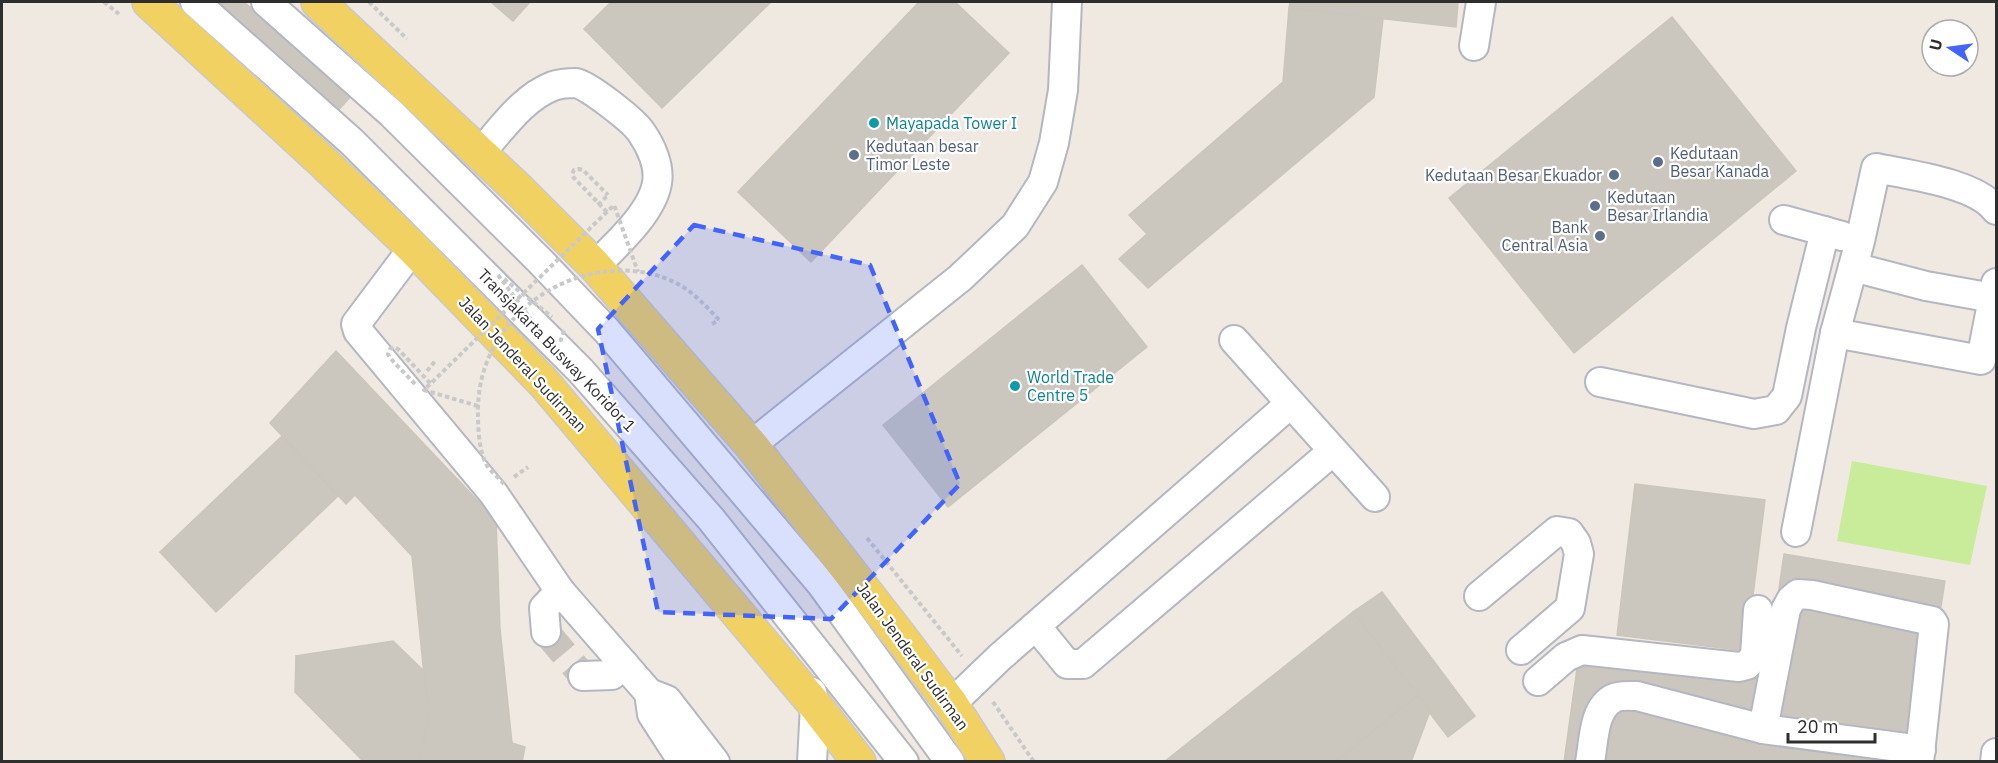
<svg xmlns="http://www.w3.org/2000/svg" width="1998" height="763" font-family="'IBM Plex Sans',sans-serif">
<rect width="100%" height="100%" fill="#efe9e1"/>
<!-- pitch -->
<polygon fill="#c9ec9a" points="1852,461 1987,486 1970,565 1837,541"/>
<!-- building -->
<g fill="#cbc7bf" stroke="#cbc5ba" stroke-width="1.5">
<polygon points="211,2 244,2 351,96 336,113"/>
<polygon points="491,2 530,2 513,21"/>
<polygon points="611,2 771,2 662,108 584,29"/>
<polygon points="919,2 955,2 1009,53 811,262 738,192"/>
<polygon points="1290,2 1458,2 1456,27 1289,8"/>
<polygon points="1289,8 1383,19 1374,97 1148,288 1119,259 1147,234 1129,215 1283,82"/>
<polygon points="1672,17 1796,171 1574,353 1449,198"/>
<polygon points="1082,265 1147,347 948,507 883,425"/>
<polygon points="336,351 496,520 500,629 512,743 525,747 522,762 420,762 428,714 412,556 355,495 346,504 270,423"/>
<polygon points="282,436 338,496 216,612 160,552"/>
<polygon points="1635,484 1765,500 1746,651 1617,635"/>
<polygon points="1784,554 1945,581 1916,762 1564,762 1579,654 1766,678"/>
<polygon points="1382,592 1475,716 1448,737 1353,612"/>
<polygon points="1353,612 1418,695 1335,762 1164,762"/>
<polygon points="393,641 424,671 428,714 420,762 364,762 295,692 296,656"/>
<polygon points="1418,695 1430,711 1411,762 1335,762"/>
</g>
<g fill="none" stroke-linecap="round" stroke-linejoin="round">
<!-- minor-tunnel -->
<polyline stroke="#c8c4bd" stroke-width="28" stroke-dasharray="28 14" stroke-linecap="butt" points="546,632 583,676"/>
<defs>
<g id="minor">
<polyline points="195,2 352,142 581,371 711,519 904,762"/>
<polyline points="266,2 391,113 540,261 607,331 822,585 950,762"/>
<polyline points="1474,46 1481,2"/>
<path d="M 480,153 C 502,129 522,98 553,86 C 559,84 569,83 576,83 C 588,85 634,121 641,132 C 651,146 660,166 657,183 C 652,213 616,245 595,266"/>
<polyline points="1784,220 1842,236"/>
<polyline points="413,248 356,324 358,331 494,494 560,591 649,693 667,700 715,762"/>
<polyline points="1853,267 1926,286 1993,298"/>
<polyline points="1835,333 1981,360 1996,283"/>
<polyline points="1234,340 1375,497"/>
<polyline points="1600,382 1754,414 1776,410 1787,396 1801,328 1825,231"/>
<polyline points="751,445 960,278 1015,226 1043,182 1054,143 1063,90 1067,2"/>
<path d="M 1796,532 L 1835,333 L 1860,241 L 1876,168 C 1909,175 1976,183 1996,210"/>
<polyline points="1479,596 1557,531 1569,533 1576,543 1579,554 1570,608 1521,650"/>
<polyline points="1036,626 1067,664 1083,664 1333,451"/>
<polyline points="546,632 544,608 560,591"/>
<polyline points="583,676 612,675 624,664"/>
<polyline points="1538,681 1566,657 1582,650 1739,667 1747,665 1755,656 1758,610"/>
<polyline points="812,692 815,705 812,762"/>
<polyline points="649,693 652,714 683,762"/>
<polyline points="951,704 1000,657 1290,404"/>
<polyline points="1763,729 1786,609 1791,600 1798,594 1812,595 1932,621 1934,624 1919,762"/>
<path d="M 1590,762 C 1594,741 1593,708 1614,698 C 1621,695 1630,696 1637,696 L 1763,729 L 1921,750"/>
<polyline points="1995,762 1996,753"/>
</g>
<g id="major">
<polyline points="149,2 325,164 413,248 544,383 815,705 859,762"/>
<polyline points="318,2 517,188 595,266 751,445 899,635 951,704 988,762"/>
</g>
</defs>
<!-- minor casing -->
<use href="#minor" stroke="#b4b7c1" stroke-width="32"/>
<!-- major casing -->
<use href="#major" stroke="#c9c9c9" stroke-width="36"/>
<!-- path -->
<g stroke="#c9c9c9" stroke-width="4" stroke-dasharray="4.5 3" stroke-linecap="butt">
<polyline points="104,2 119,14"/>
<polyline points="369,2 407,39"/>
<polyline points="598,205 608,195"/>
<polyline points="712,324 719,320"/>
<polyline points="427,371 436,360"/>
<polyline points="514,477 528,467"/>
<polyline points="867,538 962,656"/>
<polyline points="993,702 1034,762"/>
</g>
<!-- minor -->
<use href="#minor" stroke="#fff" stroke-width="28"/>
<!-- major -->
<use href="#major" stroke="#f2d163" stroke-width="33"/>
<!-- path-bridge -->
<g stroke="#c9c9c9" stroke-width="4" stroke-dasharray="4.5 3" stroke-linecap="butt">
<polyline points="607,212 574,178 572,174 574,170 579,169 583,170 608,195"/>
<polyline points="498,275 539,330"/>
<polyline points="504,279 552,317"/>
<polyline points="552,343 561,340 564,330"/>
<polyline points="415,384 390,358 388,354 390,349 394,347 398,349 431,384"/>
<polyline points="478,406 424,390 614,205 638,272"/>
<path d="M 504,484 C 499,478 490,471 486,464 C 479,449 478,430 478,414 C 476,338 537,277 611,271 C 632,269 658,273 678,284 C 694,293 706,306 719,320"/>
</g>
</g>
<!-- marked area -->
<path fill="#4264fb" fill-opacity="0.2" stroke="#4264fb" stroke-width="4.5" stroke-dasharray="12 8" stroke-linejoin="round" d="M 694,225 L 870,265 L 960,484 L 831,619 L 658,612 L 598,329 Z"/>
<!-- markers -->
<g fill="#0f9aa8" stroke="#fff" stroke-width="2">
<circle cx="874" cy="123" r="6"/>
<circle cx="1015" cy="386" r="6"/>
</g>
<g fill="#5c6f8a" stroke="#fff" stroke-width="2">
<circle cx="854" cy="155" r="6"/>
<circle cx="1658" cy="162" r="6"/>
<circle cx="1614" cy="175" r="6"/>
<circle cx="1595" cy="206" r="6"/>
<circle cx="1600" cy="236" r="6"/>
</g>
<g text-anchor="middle" stroke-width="4.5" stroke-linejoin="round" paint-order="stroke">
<!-- culture labels -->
<g font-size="16" fill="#0d838f" stroke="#fff" text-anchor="start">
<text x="886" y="129">Mayapada Tower I</text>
<text x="1027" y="383">World Trade<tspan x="1027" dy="18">Centre 5</tspan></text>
</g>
<!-- service labels -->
<g font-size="16" fill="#4e5e75" stroke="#fff" text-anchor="start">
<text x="866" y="152">Kedutaan besar<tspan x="866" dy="18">Timor Leste</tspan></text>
<text x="1670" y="159">Kedutaan<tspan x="1670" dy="18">Besar Kanada</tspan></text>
<text x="1602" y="181" text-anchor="end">Kedutaan Besar Ekuador</text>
<text x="1607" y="203">Kedutaan<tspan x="1607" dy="18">Besar Irlandia</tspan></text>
<text x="1588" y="233" text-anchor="end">Bank<tspan x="1588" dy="18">Central Asia</tspan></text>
</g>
<!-- street labels -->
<g font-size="16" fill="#2e2e2e" stroke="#fff">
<text transform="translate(557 350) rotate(46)" y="6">Transjakarta Busway Koridor 1</text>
<text transform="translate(523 364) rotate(47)" y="6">Jalan Jenderal Sudirman</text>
<text transform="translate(913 656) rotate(54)" y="6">Jalan Jenderal Sudirman</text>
</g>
</g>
<!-- border -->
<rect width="1998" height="763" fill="none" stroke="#2e2e2e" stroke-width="6"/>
<!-- north arrow -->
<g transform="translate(1950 48) rotate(283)"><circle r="28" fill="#ffffff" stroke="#ababab" stroke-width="1.5"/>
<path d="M0-4.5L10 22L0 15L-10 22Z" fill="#4264fb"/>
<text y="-9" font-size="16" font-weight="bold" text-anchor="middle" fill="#2e2e2e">U</text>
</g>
<!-- scale -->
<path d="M1788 733v9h87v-9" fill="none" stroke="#2e2e2e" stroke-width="3"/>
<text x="1797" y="733" font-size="18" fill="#2e2e2e" stroke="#ffffff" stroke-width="4.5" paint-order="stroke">20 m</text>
</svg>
